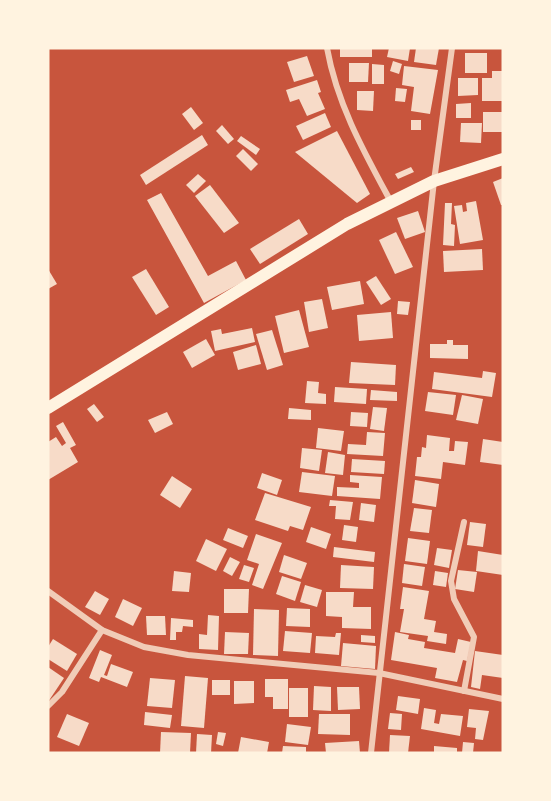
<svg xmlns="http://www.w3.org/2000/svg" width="551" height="801" font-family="Raleway,sans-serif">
<rect width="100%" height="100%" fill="#c8553d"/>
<!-- building -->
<g fill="#f7dbc8">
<rect x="340" y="48" width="32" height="9"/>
<polygon points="389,48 410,48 408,61 387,57"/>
<polygon points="416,48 439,48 436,65 414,62"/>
<rect x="465" y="53" width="22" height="20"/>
<polygon points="307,56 314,76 294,82 287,62"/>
<polygon points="393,61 402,64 399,74 390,71"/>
<polygon points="349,63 369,63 368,82 349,82"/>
<polygon points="372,64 384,65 384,84 372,84"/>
<polygon points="404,66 438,70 430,114 411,111 414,87 402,85"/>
<polygon points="492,71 503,71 503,101 482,101 482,78 492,78"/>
<polygon points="458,78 478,78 478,95 458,96"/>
<polygon points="317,80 321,92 318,93 325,109 307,116 299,99 290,102 286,90"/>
<polygon points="396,88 407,89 405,102 395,101"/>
<polygon points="357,91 374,91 373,111 357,110"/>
<polygon points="471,103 471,118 456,118 456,104"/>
<polygon points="191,107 203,123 194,130 182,114"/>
<rect x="483" y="112" width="19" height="20"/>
<polygon points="325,113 331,127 303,140 296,126"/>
<rect x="411" y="120" width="10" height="10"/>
<polygon points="461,123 482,123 481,143 460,142"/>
<polygon points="222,125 234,139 228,144 216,131"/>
<polygon points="337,131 370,194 357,203 295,152"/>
<polygon points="202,135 208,145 146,185 140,175"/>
<polygon points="241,136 260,149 256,155 237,141"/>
<polygon points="243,149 258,164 251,171 236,156"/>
<polygon points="411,167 414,172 398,179 395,174"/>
<polygon points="198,174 206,181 194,193 186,185"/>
<polygon points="503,178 503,205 501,205 493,182"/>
<polygon points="210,185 239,223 224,233 195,196"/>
<polygon points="161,193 208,276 236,261 246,280 204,303 147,200"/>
<polygon points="476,201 483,240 460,244 454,206 462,205 463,212 467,211 466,203"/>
<polygon points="445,203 452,203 451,224 455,225 454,246 443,245"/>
<polygon points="418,211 425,232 405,239 397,218"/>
<polygon points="299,219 308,234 260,264 250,249"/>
<polygon points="396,232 413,267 395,274 379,240"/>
<polygon points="482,249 483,270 444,272 443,251"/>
<polygon points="48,269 57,284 48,289"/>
<polygon points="146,269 169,307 156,315 132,277"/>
<polygon points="376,276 391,299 381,305 366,282"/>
<polygon points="360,281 364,304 332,310 327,287"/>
<polygon points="322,299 328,328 309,332 304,302"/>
<polygon points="398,301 410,302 408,315 397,314"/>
<polygon points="299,310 309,347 284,353 275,316"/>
<polygon points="391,312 393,338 359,341 357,315"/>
<polygon points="252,328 255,342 215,351 211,331 221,329 222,334"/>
<polygon points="272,330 283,365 267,370 256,334"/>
<polygon points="206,339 215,355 192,368 183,352"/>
<polygon points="447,340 453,340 453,345 468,345 468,359 430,358 430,344 447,344"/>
<polygon points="256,345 261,364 238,370 233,352"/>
<polygon points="351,362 396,365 395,385 349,383"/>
<polygon points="483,371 496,373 492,397 432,389 434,372 482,378"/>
<polygon points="307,381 319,382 318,393 326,394 326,404 305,403"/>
<polygon points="335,387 367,389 366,404 334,402"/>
<polygon points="371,390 397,392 397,401 370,400"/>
<polygon points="428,392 456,395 453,415 425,411"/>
<polygon points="462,395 483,399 478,424 456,420"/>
<polygon points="94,404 104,417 97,422 87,409"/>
<polygon points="373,407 387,408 384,431 370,429"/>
<polygon points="289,408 311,410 311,420 288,419"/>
<polygon points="167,412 173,424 155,433 148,420"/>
<polygon points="351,412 368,413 367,427 350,426"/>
<polygon points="63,422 76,445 70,448 78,462 48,480 48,442 56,437 62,446 66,443 56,426"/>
<polygon points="318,428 344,431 341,451 316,448"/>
<polygon points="367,432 385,433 383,456 347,454 348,444 366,445"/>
<polygon points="427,435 450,438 449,451 454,451 455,441 468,442 465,465 443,462 441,479 415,476 417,457 421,457 422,447 426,448"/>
<polygon points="483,439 503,442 503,465 480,462"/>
<polygon points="302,448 322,450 319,471 300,468"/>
<polygon points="328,452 345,455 343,475 325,473"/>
<polygon points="352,459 385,461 384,474 351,472"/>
<polygon points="302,472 335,476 332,496 299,492"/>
<polygon points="262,473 282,480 277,495 257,488"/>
<polygon points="350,475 382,477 380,499 337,496 337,487 359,488 359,483 350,482"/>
<polygon points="172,476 192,489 180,508 160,495"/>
<polygon points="415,480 439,484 436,507 412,503"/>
<polygon points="265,493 311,507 303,530 290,526 288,531 255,520"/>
<polygon points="330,500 353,502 350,520 335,519 336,506 329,506"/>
<polygon points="361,503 376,505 374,522 359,520"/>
<polygon points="414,508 432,510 429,533 410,531"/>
<polygon points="470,522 486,524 483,547 467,545"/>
<polygon points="344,525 358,527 356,542 342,540"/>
<polygon points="311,527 331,534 326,549 306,542"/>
<polygon points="228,528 248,536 243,548 223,540"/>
<polygon points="256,534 282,543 263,589 252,585 259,564 247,560"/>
<polygon points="408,538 430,541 427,564 405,561"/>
<polygon points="206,539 227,549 216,571 196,561"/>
<polygon points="334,547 375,552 374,562 333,557"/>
<polygon points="437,548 452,550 449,568 434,565"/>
<polygon points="478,551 503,555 503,575 476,571"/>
<polygon points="284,555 307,563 301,579 279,572"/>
<polygon points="230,557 240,562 232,576 223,571"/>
<polygon points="404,564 425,567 422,586 402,583"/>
<polygon points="244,565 254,568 249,582 239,579"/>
<polygon points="341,565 374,567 373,589 340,588"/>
<polygon points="458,570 477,572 474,592 455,589"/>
<polygon points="174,571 191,573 189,592 172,591"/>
<polygon points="435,571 448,573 446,587 433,585"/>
<polygon points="282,576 301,582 295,601 276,594"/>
<polygon points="305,585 322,590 317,607 300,602"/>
<polygon points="403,587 429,591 424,619 436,621 434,632 447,634 446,644 427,641 428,636 400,632 404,609 400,609"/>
<polygon points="224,589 249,589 248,613 224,613"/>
<polygon points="95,591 109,599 100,615 85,607"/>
<polygon points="326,592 354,592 353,607 371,607 371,629 342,628 342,617 326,616"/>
<polygon points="123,599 142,608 133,626 115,617"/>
<polygon points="287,608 310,609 310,627 286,626"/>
<polygon points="254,609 279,610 278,656 253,655"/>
<polygon points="208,615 219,616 218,650 199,649 199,634 207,635"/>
<polygon points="146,616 165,616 166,635 147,635"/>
<polygon points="171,618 193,620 193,627 183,626 182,632 176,632 176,640 170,640"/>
<polygon points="285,631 312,633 310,653 283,651"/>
<polygon points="225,632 249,633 248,654 224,654"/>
<polygon points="395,632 409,635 408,639 425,642 424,648 455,653 458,639 471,642 467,661 463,660 457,682 435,678 437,668 391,660"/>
<polygon points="336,633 341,633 339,655 315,653 316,636 335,637"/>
<polygon points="361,635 375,636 375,643 361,642"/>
<polygon points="53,639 77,654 67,671 48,659 48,647"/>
<polygon points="343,643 376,646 375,669 341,666"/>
<polygon points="100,650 112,655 104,675 107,676 111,664 133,672 127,687 101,677 99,682 89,678"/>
<polygon points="475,651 503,655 503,678 482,675 480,689 471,687"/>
<polygon points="48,667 64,678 48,702"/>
<polygon points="185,676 208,678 204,728 181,726"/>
<polygon points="150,678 175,680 172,708 147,706"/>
<polygon points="265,679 288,679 288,709 273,709 273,697 265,697"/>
<rect x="212" y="680" width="18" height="15"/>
<polygon points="234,681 254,681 254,703 234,704"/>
<polygon points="314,686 331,687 331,711 313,710"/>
<polygon points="337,687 359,687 360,709 338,710"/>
<rect x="289" y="688" width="19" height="29"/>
<polygon points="398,696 420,699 418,714 396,710"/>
<polygon points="424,708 436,710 434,723 439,724 441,714 463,716 460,736 421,729"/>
<polygon points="469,709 489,711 483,740 475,739 476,728 467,727"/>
<polygon points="145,712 172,715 170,728 144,725"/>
<polygon points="390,713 402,714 401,730 388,729"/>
<polygon points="67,714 89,723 79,746 57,737"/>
<polygon points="319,714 350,714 350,735 318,734"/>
<polygon points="287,724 311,727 308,745 285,742"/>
<polygon points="161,732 191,733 190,753 160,753"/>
<polygon points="218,732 226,733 223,746 216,744"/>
<polygon points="197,734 212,735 211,753 196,753"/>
<polygon points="390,735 410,736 408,753 389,753"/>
<polygon points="241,737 269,742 267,753 238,753"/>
<polygon points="359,741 360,753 326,753 325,743"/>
<polygon points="463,742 474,743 473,753 462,753"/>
<polygon points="283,746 306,747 306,753 282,753"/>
<polygon points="434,746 457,748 457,753 434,753"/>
</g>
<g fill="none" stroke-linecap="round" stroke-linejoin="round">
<!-- minor -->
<g stroke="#f1ccb7" stroke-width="6">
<path d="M 327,48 C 337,104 364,152 391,202"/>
<polyline points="464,522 451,581 454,599 474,637 464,691"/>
<polyline points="48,591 102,630 144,647 188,655 379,673 503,699"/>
<polyline points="48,706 62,692 102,630"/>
<polyline points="371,753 434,181 452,48"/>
</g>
<!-- primary -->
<polyline stroke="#fff3e0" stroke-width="12" points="48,408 347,224 434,181 503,159"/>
</g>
<!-- border -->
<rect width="551" height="801" fill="none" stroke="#fff3e0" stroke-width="99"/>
</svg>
